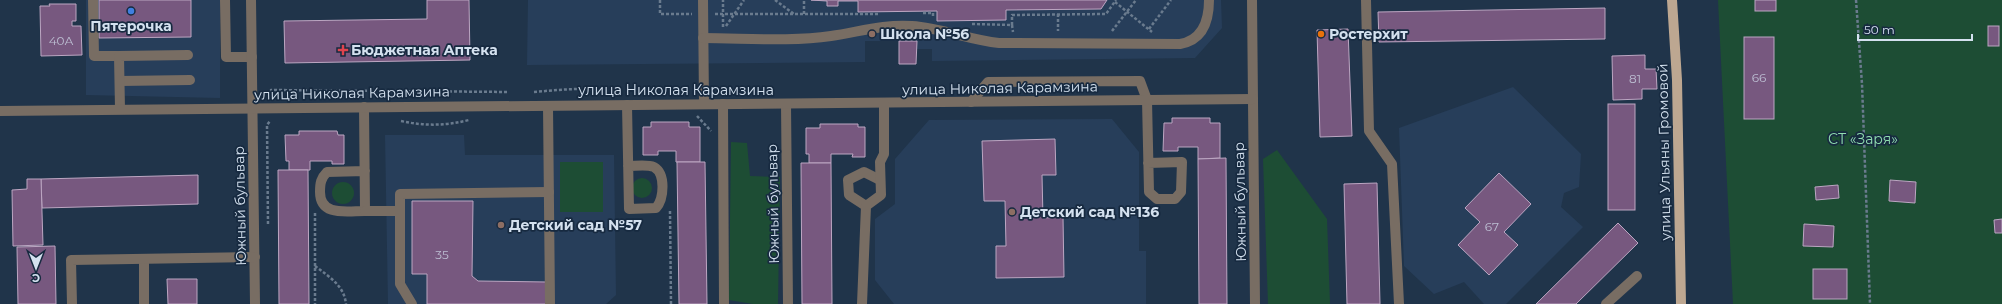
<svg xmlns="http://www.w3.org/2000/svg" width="2002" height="304" font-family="Montserrat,sans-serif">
<rect width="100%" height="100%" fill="#20344a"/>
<!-- built -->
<g fill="#273e5a">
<polygon points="86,0 220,0 220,98 86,95"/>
<polygon points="528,0 1221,0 1222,28 1195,58 932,61 932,49 917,49 916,41 865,41 865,62 527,65"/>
<polygon points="1513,87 1581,154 1579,187 1564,193 1561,207 1583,227 1506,304 1484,304 1464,282 1434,294 1404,266 1399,128"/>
<polygon points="1112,119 1139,152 1139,251 1146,251 1146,304 894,304 875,280 875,219 895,204 895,159 929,120"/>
<polygon points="385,135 464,135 465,155 614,155 616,295 606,304 388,304"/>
</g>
<!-- green -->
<g fill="#1d4d34">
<polygon points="1718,0 2002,0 2002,304 1733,304"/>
<polygon points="731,142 747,143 750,176 780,177 778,304 753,304 729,300"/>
<polygon points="1277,150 1327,219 1330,304 1268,304 1263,159"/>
<rect x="560" y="162" width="43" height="50"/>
<circle cx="642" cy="188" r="10"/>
<circle cx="343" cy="193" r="11"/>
</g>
<!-- building -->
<g fill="#77587f" stroke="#bca6c2">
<polygon points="99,0 191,0 191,37 99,38"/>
<polygon points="427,0 469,0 470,60 285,63 284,21 427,19"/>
<polygon points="811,0 1107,0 1101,9 1006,10 1006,20 937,21 937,11 858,12 858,1 838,1 838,6 827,6 827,1"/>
<rect x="1755" y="0" width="21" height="11"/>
<polygon points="49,4 76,4 76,21 72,21 72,26 81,26 82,55 41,56 40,6 50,6"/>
<polygon points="1605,8 1605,39 1379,42 1378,12"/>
<rect x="1988" y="26" width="11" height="20"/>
<polygon points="1348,29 1352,136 1320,137 1317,30"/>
<rect x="1744" y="37" width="30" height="82"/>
<polygon points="899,41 917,41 916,64 899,64"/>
<polygon points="1645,55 1645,69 1656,69 1657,89 1642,89 1642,99 1613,100 1612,56"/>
<rect x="1608" y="104" width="27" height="106"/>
<polygon points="1172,118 1210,118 1210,123 1220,123 1220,158 1198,159 1198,147 1178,147 1178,151 1163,151 1164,123 1172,123"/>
<polygon points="651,122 689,122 689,127 700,127 700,162 676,162 676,151 658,151 658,155 643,155 643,127 651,127"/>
<polygon points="820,124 858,124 858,127 865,127 865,157 852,157 853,154 831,154 831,163 809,163 809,154 806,154 806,128 820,128"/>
<polygon points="299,131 337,131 338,135 344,135 344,164 332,164 332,161 310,161 310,170 289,170 289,161 286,161 285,135 299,135"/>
<polygon points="1055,139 1056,175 1042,175 1043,218 1063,217 1064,277 996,278 996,246 1006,246 1005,201 984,201 982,141"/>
<polygon points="1226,158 1227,304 1199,304 1198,159"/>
<polygon points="677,162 705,162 707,304 679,304"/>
<polygon points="801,163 831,163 832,304 802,304"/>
<polygon points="278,170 308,170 309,304 279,304"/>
<polygon points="1499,173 1531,204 1504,232 1518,245 1489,275 1458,245 1480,222 1465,208"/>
<polygon points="198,175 198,204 42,208 41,179"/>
<polygon points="27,179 41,179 43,245 13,246 12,190 27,189"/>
<polygon points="1890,180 1916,182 1915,203 1889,201"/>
<polygon points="1377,183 1380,304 1347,304 1344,184"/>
<polygon points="1838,185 1839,198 1816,200 1815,187"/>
<polygon points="412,201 473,201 472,276 478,281 547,282 547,304 427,304 427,274 412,274"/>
<polygon points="2002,219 2002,233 1995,233 1994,220"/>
<polygon points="1618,223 1638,243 1576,304 1536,304"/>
<polygon points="1804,224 1834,226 1833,247 1803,246"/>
<polygon points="55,246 56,304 18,304 17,247"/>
<rect x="1813" y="269" width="34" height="30"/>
<polygon points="167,279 197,279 197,304 168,304"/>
</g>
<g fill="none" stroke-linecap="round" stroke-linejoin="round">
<!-- path -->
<g stroke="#6a7b8e" stroke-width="2.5" stroke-dasharray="3 2" stroke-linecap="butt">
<polyline points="660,0 660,14 692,14"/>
<polyline points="775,0 794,14"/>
<polyline points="1856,0 1862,84 1870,304"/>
<polyline points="1115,2 1152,32"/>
<polyline points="923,13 933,13 933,18"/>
<polyline points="715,14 880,14"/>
<polyline points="804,14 804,0"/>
<polyline points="1058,14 1058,31"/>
<polyline points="972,24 1012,25 1012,15 1106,14 1116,0"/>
<polyline points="1012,25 1013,32"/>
<polyline points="726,26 744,0"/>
<polyline points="723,27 723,0"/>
<polyline points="1149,29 1171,0"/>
<polyline points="1112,31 1136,0"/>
<path d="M 534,92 C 558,90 582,87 606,91"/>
<polyline points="271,97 271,90 509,92"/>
<polyline points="697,116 711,131"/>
<path d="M 401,121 C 424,126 445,126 469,120"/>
<polyline points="670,211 671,304"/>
<polyline points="315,213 315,304"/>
<polyline points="268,224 267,125 270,121"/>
<path d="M 315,266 C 329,277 344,285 346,304"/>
</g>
<!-- minor -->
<g stroke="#786d63" stroke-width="10">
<polyline points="93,0 94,56 119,56"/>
<polyline points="225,0 226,57 252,57"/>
<polyline points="251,0 255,304"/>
<polyline points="703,0 704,104"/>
<polyline points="1252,0 1255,304"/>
<polyline points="1366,0 1369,131 1392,164 1399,304"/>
<path d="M 703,38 C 744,38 791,42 831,36 C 859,32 883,24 912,26 C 942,28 969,40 999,43 L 1180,44 C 1203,40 1209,21 1209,0"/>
<polyline points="120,81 190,80"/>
<polyline points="971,102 988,82 1140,81 1147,100 1149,192 1157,199 1175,199 1181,192 1182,162 1148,163"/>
<polyline points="723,104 724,304"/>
<polyline points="786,104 788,304"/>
<path d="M 627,105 L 629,209 L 656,208 C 664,199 666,174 654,167 C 647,164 636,166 628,166"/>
<polyline points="548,106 550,304"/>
<path d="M 364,107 L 365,211 C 347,211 320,217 320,192 C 320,183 321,178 327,172 L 365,171"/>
<polyline points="120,109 119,56 188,55"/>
<polyline points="0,111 1253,99"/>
<polyline points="866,206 849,195 848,180 864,172 880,180"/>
<polyline points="365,211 400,211"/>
<polyline points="144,259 144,304"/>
<polyline points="72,304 71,260 255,257"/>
<polyline points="412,304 400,284 400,194 549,192"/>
<polyline points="862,304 866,206 881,195 880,162 884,154 884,103"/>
<polyline points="1606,304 1637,276"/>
</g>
<!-- major -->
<polyline stroke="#bda791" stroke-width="10" points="1672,0 1677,80 1681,304"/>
</g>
<!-- markers -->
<circle fill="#3f7fe0" stroke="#172a40" stroke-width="1.5" cx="131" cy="11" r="4"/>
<g fill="#8d6e63" stroke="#172a40" stroke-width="1.5">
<circle cx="872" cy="34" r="4"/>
<circle cx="1012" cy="212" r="4"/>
<circle cx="501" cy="225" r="4"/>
</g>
<circle fill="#e8710a" stroke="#172a40" stroke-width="1.5" cx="1321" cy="34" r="4"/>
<path fill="#e0444e" stroke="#172a40" stroke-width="1.5" d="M341 44h4v4h4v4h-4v4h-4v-4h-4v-4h4z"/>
<g text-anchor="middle" stroke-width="3.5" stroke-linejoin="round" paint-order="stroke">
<!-- number labels -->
<g font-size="12" fill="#bdbfd3">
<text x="61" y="45">40А</text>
<text x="1759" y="82">66</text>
<text x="1635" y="83">81</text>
<text x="1492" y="231">67</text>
<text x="442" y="259">35</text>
</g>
<!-- poi labels -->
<g font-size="14" font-weight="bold" fill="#d4e1ef" stroke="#172a40" text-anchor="start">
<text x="131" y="31" text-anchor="middle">Пятерочка</text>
<text x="880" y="39">Школа №56</text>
<text x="1329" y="39">Ростерхит</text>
<text x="351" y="55">Бюджетная Аптека</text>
<text x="1020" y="217">Детский сад №136</text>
<text x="509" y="230">Детский сад №57</text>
</g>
<!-- street labels -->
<g font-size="14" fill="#d4e1ef" stroke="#172a40">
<text transform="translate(1000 88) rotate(-1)" y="5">улица Николая Карамзина</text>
<text x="676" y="95">улица Николая Карамзина</text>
<text transform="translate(352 93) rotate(-1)" y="5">улица Николая Карамзина</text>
<text transform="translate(1664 152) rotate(-91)" y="5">улица Ульяны Громовой</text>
<text transform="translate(1240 202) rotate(-91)" y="5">Южный бульвар</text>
<text transform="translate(773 204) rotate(-91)" y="5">Южный бульвар</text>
<text transform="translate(240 206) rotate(-91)" y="5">Южный бульвар</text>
</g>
<!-- park labels -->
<g font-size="14" fill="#90deb0" stroke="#172a40">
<text x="1863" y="144">СТ «Заря»</text>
</g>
</g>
<!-- north arrow -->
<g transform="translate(36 268) rotate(180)" stroke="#172a40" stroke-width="3" paint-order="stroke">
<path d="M0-3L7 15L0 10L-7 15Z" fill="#d4e1ef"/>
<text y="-6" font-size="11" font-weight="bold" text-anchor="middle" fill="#d4e1ef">С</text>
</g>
<!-- scale -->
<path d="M1858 34v6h114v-6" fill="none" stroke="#d4e1ef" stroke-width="2"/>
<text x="1864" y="34" font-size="12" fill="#d4e1ef" stroke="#172a40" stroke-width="3" paint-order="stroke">50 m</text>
</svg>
